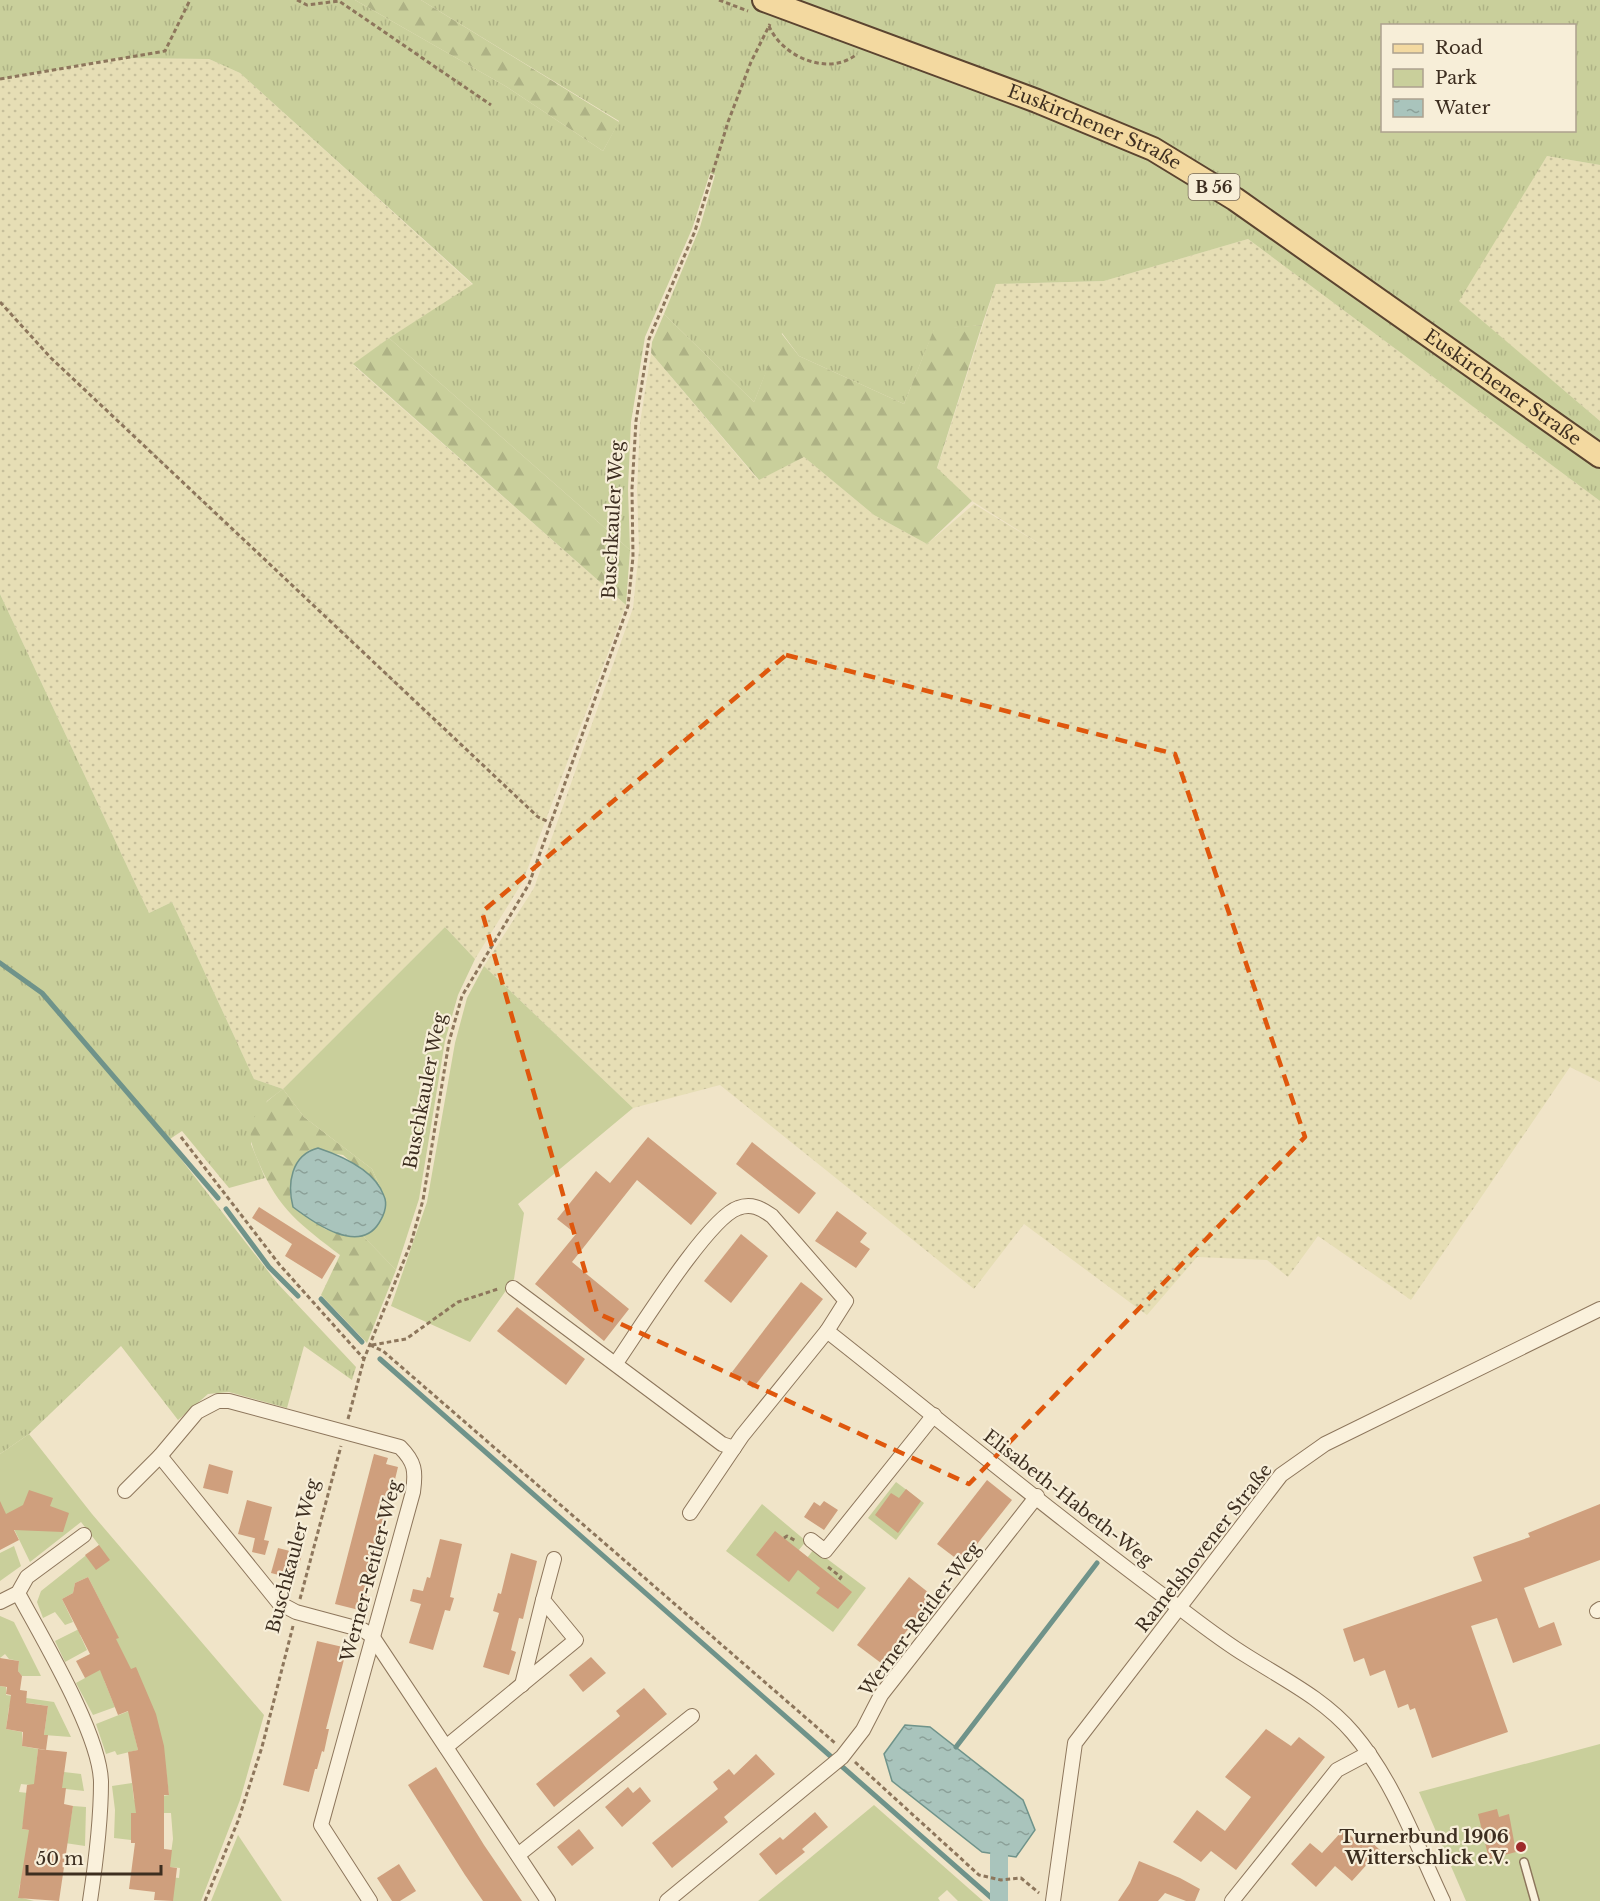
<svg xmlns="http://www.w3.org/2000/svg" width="1600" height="1901" font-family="'Libre Baskerville',serif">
<defs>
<pattern id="farmland-dots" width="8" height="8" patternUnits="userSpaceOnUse" patternTransform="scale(1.5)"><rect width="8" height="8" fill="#e6deb5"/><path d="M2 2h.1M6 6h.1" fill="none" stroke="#c6bf9b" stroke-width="1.8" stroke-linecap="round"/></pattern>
<pattern id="grass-tufts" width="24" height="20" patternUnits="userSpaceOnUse" patternTransform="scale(1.5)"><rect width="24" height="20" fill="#c9cf9b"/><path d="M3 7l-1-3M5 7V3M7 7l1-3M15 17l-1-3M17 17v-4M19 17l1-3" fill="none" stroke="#aeb285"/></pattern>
<pattern id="forest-firs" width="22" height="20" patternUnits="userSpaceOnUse" patternTransform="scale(1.5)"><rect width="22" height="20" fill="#c9cf9b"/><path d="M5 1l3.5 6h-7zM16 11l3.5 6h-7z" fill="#aeb285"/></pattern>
<pattern id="water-ripples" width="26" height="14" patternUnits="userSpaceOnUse" patternTransform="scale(1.5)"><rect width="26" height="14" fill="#a9c4bc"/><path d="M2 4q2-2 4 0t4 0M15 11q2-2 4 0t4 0" fill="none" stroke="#8ba098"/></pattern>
</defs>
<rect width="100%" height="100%" fill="#f0e4c8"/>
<!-- farmland -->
<g fill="url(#farmland-dots)">
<polygon points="118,58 209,59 240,73 473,285 389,338 353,365 626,605 523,881 475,959 445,927 283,1089 254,1079 172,902 149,913 0,594 0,79"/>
<polygon points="1547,156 1600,165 1600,421 1458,301"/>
<polygon points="1248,239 1600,501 1600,1082 1570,1067 1411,1300 1318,1236 1288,1277 1267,1260 1197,1257 1147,1315 1024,1224 974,1289 720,1085 633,1108 484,966 534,888 633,608 639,550 637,490 640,423 651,353 758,480 804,457 874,515 927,544 974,504 1048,549 972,501 937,469 996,284 1104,281"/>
</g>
<!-- grass -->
<g fill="url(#grass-tufts)" fill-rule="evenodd">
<path d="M 0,0 L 355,0 L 507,87 L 603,151 L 619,121 L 421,0 L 1600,0 L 1600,165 L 1547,156 L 1459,301 L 1600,421 L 1600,501 L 1248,239 L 1104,281 L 996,284 L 982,325 L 934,330 L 904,404 L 799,356 L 782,333 L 754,402 L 664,314 L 700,227 L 715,175 L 710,173 L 692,229 L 645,337 L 631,422 L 628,489 L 630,550 L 389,338 L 473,284 L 240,73 L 209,59 L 118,58 L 0,79 ZM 1382,26 L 1574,26 L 1574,130 L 1382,130 Z"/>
<polygon points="0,594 149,913 172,902 254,1079 283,1089 267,1101 251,1144 265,1178 229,1188 182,1131 167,1141 278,1284 356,1367 352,1380 304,1346 287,1408 229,1392 208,1394 178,1420 121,1346 29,1434 0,1454"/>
</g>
<!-- forest -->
<g fill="url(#forest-firs)">
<polygon points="355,0 421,0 619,122 603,151 507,87"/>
<polygon points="664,314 754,402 781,333 799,356 904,404 934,329 982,325 937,468 972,501 927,544 874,515 804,457 759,480 651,353 652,342"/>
<polygon points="389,338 630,550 626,605 353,364"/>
<path d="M 283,1089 L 304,1117 L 372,1169 L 380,1187 L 343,1155 L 309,1150 L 293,1170 L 290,1195 L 294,1207 L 325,1229 L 342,1235 L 362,1235 L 396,1270 L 367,1343 L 321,1295 L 340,1255 C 302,1226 278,1209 259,1163 C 253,1150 248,1137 252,1123 C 257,1108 272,1097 283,1089 Z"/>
</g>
<!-- green -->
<g fill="#c9cf9b">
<polygon points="445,927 475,959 458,995 445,1041 419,1199 396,1270 362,1235 369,1233 385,1198 372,1169 304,1117 283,1089"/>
<polygon points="484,966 633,1108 518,1204 524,1213 514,1279 470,1342 391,1306 427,1202 455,1043 467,998"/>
<polygon points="29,1434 92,1514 264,1715 240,1800 201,1901 173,1901 169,1877 179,1878 180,1868 169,1867 173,1839 171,1813 132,1813 131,1840 114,1838 115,1810 112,1786 132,1783 134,1800 169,1795 165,1763 150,1755 131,1721 138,1750 117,1755 115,1751 106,1754 96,1724 129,1711 104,1680 115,1707 93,1715 76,1683 85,1678 114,1636 108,1621 80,1635 87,1650 65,1662 55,1641 107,1615 88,1577 75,1583 73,1593 62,1599 73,1622 65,1625 55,1612 43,1618 37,1602 41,1591 99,1545 81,1522 30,1562 14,1529 0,1519 0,1454"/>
<polygon points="896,1482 924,1503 896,1540 868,1518"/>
<polygon points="762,1504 806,1541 780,1574 789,1581 814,1549 866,1588 833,1632 726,1551"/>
<polygon points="14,1546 21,1566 0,1581 0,1553"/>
<polygon points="0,1616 14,1622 41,1676 22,1676 18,1671 19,1661 9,1659 5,1654 0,1658"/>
<polygon points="0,1686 6,1687 6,1695 54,1702 71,1737 44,1735 48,1706 21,1702 9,1707 6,1729 22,1732 22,1746 38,1749 35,1777 63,1781 64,1772 81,1774 84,1791 21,1784 19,1792 28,1793 22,1829 68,1836 73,1806 86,1807 85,1846 65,1843 20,1884 18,1897 34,1901 0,1901"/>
<polygon points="1600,1744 1600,1901 1466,1901 1419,1792"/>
<polygon points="874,1805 983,1901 958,1901 947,1890 938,1898 940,1901 758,1901"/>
<polygon points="238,1835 282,1901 211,1901"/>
</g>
<!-- water -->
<g fill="url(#water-ripples)" stroke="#6f938a" stroke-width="1.5">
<path d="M 318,1148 C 342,1156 375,1170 384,1196 C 388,1205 384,1215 379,1223 C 359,1255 314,1223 293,1207 C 287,1184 291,1155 318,1148 Z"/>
<polygon points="905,1725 930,1727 1023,1800 1035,1830 1016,1857 982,1852 892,1781 884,1754"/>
</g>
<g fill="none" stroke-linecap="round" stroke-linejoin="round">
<!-- stream -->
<g stroke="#6f938a" stroke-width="5">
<polyline points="0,963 42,993 218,1198"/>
<polyline points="226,1209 269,1267 298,1296"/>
<polyline points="321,1299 362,1342"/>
<polyline points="380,1359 836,1761"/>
<polyline points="956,1747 1097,1563"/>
<polyline points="838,1763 995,1901"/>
</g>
<!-- canal -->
<polyline stroke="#a9c4bc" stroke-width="18" points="999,1901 999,1855"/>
</g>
<!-- building -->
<g fill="#cf9f7d">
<polygon points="648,1137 717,1193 691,1225 637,1180 572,1262 629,1309 604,1341 535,1284 576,1234 557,1219 596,1171 610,1183"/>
<polygon points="752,1142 816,1193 799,1214 736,1164"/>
<polygon points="259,1207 336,1256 322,1279 285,1256 292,1244 252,1218"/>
<polygon points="837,1211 867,1233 860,1242 870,1249 856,1268 815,1241"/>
<polygon points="741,1234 768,1256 731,1303 704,1281"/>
<polygon points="801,1282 823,1299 753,1388 732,1372"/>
<polygon points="517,1307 585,1359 566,1385 497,1331"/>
<polygon points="374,1454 388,1458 386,1464 398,1467 363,1611 335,1604"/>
<polygon points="209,1464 233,1471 228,1494 203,1488"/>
<polygon points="987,1480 1012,1500 962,1563 937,1544"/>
<polygon points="906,1489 921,1501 898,1533 875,1515 891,1493 899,1498"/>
<polygon points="29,1490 53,1498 50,1506 69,1513 63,1532 14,1530 19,1540 0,1550 0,1501 6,1514 23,1505"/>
<polygon points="247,1500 272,1507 264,1540 269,1541 265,1555 252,1552 255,1538 258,1539 238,1534"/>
<polygon points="824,1501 838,1510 824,1530 804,1517 814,1502 820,1506"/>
<polygon points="1600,1504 1600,1560 1524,1588 1539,1628 1554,1622 1562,1645 1513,1663 1497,1618 1471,1626 1508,1732 1432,1758 1415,1708 1410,1710 1408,1704 1398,1708 1385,1670 1370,1676 1364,1658 1354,1662 1343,1629 1482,1581 1473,1557 1530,1537 1528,1533"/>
<polygon points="775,1531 852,1592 838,1609 816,1593 820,1588 798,1570 789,1582 756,1555"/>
<polygon points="440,1539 462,1544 450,1597 454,1598 450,1611 445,1610 433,1650 409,1643 421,1604 410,1601 413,1589 423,1591 427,1577 430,1578"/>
<polygon points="99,1545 110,1560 96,1570 85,1555"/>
<polygon points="278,1548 302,1554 295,1579 271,1573"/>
<polygon points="511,1553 537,1561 523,1619 519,1618 511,1650 516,1652 509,1675 483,1667 499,1613 493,1611 498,1593 501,1594"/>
<polygon points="88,1577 119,1638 116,1639 131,1669 136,1667 156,1714 164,1746 169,1795 164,1795 164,1849 172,1850 170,1867 177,1868 173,1901 154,1900 155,1892 129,1889 135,1843 131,1843 131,1813 136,1813 128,1752 138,1750 128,1711 118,1715 100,1670 85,1678 76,1661 90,1654 62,1599 73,1593 75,1583"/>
<polygon points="909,1577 934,1597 881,1663 857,1645"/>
<polygon points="317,1641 347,1648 326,1729 329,1729 324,1752 322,1751 317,1769 315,1769 309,1792 283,1785"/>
<polygon points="591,1657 606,1673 583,1692 569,1675"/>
<polygon points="0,1658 19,1661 18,1671 22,1676 20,1690 27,1691 26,1703 48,1706 44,1735 48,1735 46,1750 22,1746 23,1732 6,1729 11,1695 6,1694 7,1687 0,1686"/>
<polygon points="644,1688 667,1714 554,1807 536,1784 620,1716 616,1711"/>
<polygon points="1266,1729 1291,1746 1299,1737 1325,1757 1236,1870 1211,1851 1201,1862 1173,1842 1197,1810 1225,1831 1251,1797 1225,1777"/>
<polygon points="38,1749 67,1752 62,1788 66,1788 64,1804 73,1806 59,1901 18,1898 29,1830 22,1829 27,1785 34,1784"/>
<polygon points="756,1754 775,1774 724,1817 728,1822 672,1868 652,1843 718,1789 713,1782 729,1769 734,1775"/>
<polygon points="436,1767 484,1845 522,1901 483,1901 465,1875 408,1785"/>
<polygon points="628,1787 633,1793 640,1787 651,1801 622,1827 605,1807"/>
<polygon points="1497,1809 1499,1817 1509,1814 1516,1852 1489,1859 1478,1814"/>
<polygon points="815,1812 828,1827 802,1849 805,1852 776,1875 759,1854 780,1837 783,1840"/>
<polygon points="579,1829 594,1848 572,1866 557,1847"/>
<polygon points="1344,1829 1353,1838 1359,1831 1380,1850 1352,1881 1335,1866 1316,1887 1291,1864 1310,1843 1322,1853"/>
<polygon points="1139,1861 1180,1878 1200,1889 1195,1901 1186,1901 1165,1893 1158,1901 1118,1901 1130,1883"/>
<polygon points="399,1864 416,1891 400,1901 392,1901 377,1878"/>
</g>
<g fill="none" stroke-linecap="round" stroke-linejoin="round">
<defs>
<polyline id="service" points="1524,1862 1535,1901"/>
<g id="minor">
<polyline points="513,1288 722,1444 734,1448"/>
<path d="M 827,1331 C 945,1424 1060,1520 1181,1609 C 1202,1625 1224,1642 1247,1656 C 1285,1680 1324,1699 1353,1733 C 1394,1781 1416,1844 1443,1901"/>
<path d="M 616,1363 C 637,1333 708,1218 738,1208 C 751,1203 761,1208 772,1216 L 846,1301 L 827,1331 L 742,1436 L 690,1513"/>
<polyline points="160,1456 279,1603 296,1612 363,1630 372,1636 548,1901"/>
<path d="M 125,1491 L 160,1456 L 197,1412 L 218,1401 L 229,1401 L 400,1447 C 415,1462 416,1471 413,1492 L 321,1825 L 370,1901"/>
<polyline points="811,1540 825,1551 934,1415"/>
<path d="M 18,1593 C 42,1638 100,1734 101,1782 C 101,1822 96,1861 90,1901"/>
<polyline points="0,1602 18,1593 27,1577 84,1535"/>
<polyline points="1597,1611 1600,1609"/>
<polyline points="522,1685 543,1600"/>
<polyline points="446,1747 576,1640 543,1600 554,1559"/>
<polyline points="518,1855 692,1716"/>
<polyline points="667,1901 842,1757 863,1730 881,1695 1037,1496"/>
<polyline points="1053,1901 1075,1743 1281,1475 1325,1444 1600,1309"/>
<polyline points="1232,1901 1337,1770 1369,1753"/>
</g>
<g id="primary">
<path id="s1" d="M 764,0 L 1037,101 L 1153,149 L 1235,199 L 1600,456"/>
</g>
</defs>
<!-- service casing -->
<use href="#service" stroke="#8d765c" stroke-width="10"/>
<!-- minor casing -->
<use href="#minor" stroke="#8d765c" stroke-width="16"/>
<!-- primary casing -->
<use href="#primary" stroke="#5b4430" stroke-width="26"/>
<!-- path -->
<g stroke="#8d765c" stroke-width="3" stroke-dasharray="4.5 3" stroke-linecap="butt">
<polyline points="297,0 307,5 339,1 491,105"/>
<polyline points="719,0 748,11"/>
<path d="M 769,26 C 782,57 829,77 857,54"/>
<polyline points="0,79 165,51 190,0"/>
<polyline points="0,302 51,358 538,817 551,823"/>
<polyline points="181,1137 279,1264 364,1359"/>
<polyline points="370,1345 383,1351 835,1743"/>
<polyline points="372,1345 406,1339 458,1302 498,1289"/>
<polyline points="348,1419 364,1359 411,1243 423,1200 449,1042 462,996 529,884 628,606 633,557 632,489 636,421 649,339 695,231 728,122 751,62 770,24"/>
<polyline points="784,1538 787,1536 796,1541"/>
<polyline points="828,1567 841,1577 838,1581"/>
<polyline points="300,1599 341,1446"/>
<polyline points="855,1762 979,1875 1001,1880 1021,1878 1039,1893"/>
<polyline points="205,1901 238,1821 262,1747 293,1626"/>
</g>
<!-- service -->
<use href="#service" stroke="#faf1dc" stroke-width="7"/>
<!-- minor -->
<use href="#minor" stroke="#faf1dc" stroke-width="14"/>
<!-- primary -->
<use href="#primary" stroke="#f3d9a0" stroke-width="22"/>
</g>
<!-- marked area -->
<path fill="none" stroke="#df570d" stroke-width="4.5" stroke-dasharray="12 8" stroke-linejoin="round" d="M 786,655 L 1175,754 L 1305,1137 L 969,1484 L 597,1313 L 482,912 Z"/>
<!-- markers -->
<circle fill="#9e2a2b" stroke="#f7eed8" stroke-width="2" cx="1521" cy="1847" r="6"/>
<g text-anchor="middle" stroke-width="4.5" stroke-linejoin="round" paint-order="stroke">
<!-- shield labels -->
<rect fill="#f7eed8" stroke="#756857" stroke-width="1.5" x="1188.5" y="174" width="51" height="26" rx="4.5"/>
<g font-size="16" font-weight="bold" fill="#3d2e20">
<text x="1214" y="193">B 56</text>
</g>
<!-- street labels -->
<g font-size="18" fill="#3d2e20" stroke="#f7eed8">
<text dy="6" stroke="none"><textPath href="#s1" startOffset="354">Euskirchener Straße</textPath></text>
<text dy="6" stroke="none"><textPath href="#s1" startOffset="840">Euskirchener Straße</textPath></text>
<text transform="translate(613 520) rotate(-87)" y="6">Buschkauler Weg</text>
<text transform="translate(425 1091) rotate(-79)" y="6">Buschkauler Weg</text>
<text transform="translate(1068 1498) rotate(38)" y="6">Elisabeth-Habeth-Weg</text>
<text transform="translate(1204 1548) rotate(-52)" y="6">Ramelshovener Straße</text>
<text transform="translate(293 1556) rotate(-75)" y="6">Buschkauler Weg</text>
<text transform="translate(371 1571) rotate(-75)" y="6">Werner-Reitler-Weg</text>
<text transform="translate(920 1619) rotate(-53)" y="6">Werner-Reitler-Weg</text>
</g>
<!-- poi labels -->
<g font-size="18" font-weight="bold" fill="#3d2e20" stroke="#f7eed8" text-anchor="end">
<text x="1509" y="1843">Turnerbund 1906<tspan x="1509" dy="21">Witterschlick e.V.</tspan></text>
</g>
</g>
<!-- legend -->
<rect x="1381" y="24" width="195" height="108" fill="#f7eed8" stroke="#ada18e" stroke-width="1.5"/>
<rect x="1393" y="44" width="30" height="9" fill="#f3d9a0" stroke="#ada18e" stroke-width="1.5"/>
<text x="1435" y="54" font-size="18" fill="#3d2e20">Road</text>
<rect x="1393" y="69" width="30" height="18" fill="#c9cf9b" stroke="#ada18e" stroke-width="1.5"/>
<text x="1435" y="84" font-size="18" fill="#3d2e20">Park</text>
<rect x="1393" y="99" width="30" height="18" fill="url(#water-ripples)" stroke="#ada18e" stroke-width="1.5"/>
<text x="1435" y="114" font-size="18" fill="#3d2e20">Water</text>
<!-- scale -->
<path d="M27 1865v9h134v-9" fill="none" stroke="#3d2e20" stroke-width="3"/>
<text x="36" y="1865" font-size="18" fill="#3d2e20" stroke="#f7eed8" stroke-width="4.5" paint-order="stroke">50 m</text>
</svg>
